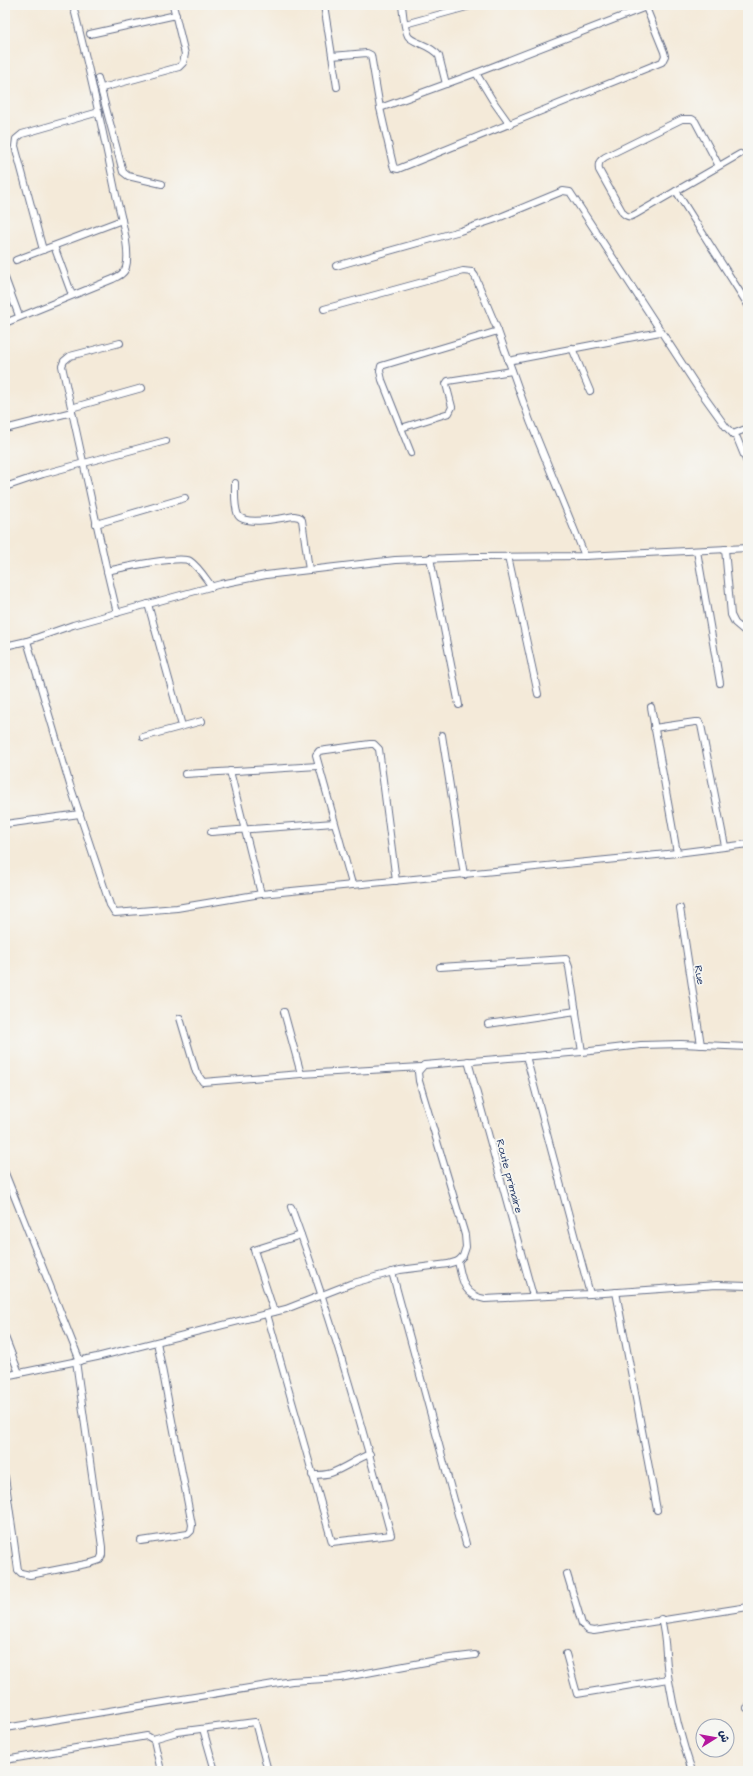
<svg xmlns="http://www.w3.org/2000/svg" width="753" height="1776" font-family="'Architects Daughter','Playpen Sans Arabic',sans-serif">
<rect width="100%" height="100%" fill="#f6f6f2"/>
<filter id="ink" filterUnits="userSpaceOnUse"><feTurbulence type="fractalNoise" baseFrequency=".025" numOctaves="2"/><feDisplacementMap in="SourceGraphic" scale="8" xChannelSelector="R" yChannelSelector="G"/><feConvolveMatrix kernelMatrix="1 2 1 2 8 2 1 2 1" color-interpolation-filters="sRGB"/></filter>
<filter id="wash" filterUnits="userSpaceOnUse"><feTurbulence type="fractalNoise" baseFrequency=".012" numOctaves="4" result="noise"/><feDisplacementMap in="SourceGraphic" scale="16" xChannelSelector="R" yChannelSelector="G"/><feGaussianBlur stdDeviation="0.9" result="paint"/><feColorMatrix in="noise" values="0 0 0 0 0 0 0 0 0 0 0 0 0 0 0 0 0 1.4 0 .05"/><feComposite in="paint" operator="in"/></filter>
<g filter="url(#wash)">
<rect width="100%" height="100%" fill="#f4ead9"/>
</g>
<g filter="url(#ink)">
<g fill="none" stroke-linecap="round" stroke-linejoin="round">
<defs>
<g id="minor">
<polyline points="324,5 337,87"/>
<path d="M 402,5 C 403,14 404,28 408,36 C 412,43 430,44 439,56 L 446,84"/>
<polyline points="405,24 474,5"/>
<polyline points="90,34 176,15"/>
<polyline points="332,56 367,53 371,55 380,108 393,165 394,168 398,169 662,62 665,56 664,52 645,5"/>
<polyline points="476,73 493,101 510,125"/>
<polyline points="98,78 123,172 128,176 162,184"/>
<polyline points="102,88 179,67 183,63 185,54 173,5"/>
<polyline points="380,108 476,73 646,7"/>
<path d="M 719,166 L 695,121 L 692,119 L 682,119 L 605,157 C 599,161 598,163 599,170 L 623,213 C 628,218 631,217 636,214 C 671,194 705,174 740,154"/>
<polyline points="676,191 748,305"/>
<polyline points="54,246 72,295"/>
<polyline points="43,250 15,146 16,139 22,134 99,112"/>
<polyline points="16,260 122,220"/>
<polyline points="336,266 460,231 493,220 563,191 570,192 698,388 726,427 737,438 748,465"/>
<polyline points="5,278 19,316"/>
<polyline points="324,309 463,271 472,272 475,276 498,331 530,421 585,556"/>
<path d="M 5,323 L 113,279 C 119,276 125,273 126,267 C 131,250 120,213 116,195 C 103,131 89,68 73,5"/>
<polyline points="572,348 590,391"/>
<polyline points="508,361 660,332"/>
<polyline points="71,408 142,388"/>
<polyline points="401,428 449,413 452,407 446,384 448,381 512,371"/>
<polyline points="5,429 72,412"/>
<polyline points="733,434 748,428"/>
<polyline points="411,453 382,380 380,371 381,366 498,331"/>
<path d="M 235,483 C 235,493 234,506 238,515 C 244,526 283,518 294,516 L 299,517 L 302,520 L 309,570"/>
<polyline points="5,487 43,474 166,441"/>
<polyline points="96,524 185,498"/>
<polyline points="725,549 731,615 735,623 748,634"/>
<polyline points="697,551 720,683"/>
<polyline points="508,556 538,694"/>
<polyline points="430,558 459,705"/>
<path d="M 107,571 C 121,568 180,555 190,561 C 198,566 206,579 212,587"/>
<polyline points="148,604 182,726"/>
<polyline points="117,613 107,571 62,366 64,361 70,356 120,343"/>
<polyline points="27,641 70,785 110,905 115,913 177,908 261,894 677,853 748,844"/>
<polyline points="5,646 27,641 73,625 170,598 221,584 266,575 395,560 476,557 585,556 748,548"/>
<polyline points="651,707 677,853"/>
<polyline points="654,728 695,722 699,722 701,725 725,846"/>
<polyline points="442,735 464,875"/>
<polyline points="143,737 202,721"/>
<polyline points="230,771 261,894"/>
<polyline points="185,774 318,766"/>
<polyline points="5,824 80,814"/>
<polyline points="211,832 334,823"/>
<polyline points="352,884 316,755 319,751 370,744 374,744 379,749 396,881"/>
<polyline points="680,908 701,1045"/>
<polyline points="440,967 566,959 569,967 582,1052"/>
<polyline points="284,1012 301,1074"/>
<polyline points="180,1018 196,1072 203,1082 301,1074 421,1067"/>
<polyline points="488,1024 576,1011"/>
<polyline points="526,1056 590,1294"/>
<polyline points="468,1061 533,1296"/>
<polyline points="5,1173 80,1361"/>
<polyline points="291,1207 301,1235"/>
<path d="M 458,1261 C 462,1280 463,1295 485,1299 L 590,1294 L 717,1285 L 748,1286"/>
<polyline points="392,1272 466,1544"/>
<polyline points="616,1292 657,1510"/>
<path d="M 267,1314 L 332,1542 L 391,1535 C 364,1434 336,1333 301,1235 L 254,1250 L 274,1312"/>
<polyline points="5,1337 19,1373"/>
<polyline points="5,1376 97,1357 286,1309 350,1284 400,1270 448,1264 458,1261 463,1256 466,1247 465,1235 419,1081 418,1072 424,1065 582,1052 641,1045 681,1044 748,1047"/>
<path d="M 312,1475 C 318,1475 325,1475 331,1473 C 345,1468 356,1459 370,1454"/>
<polyline points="5,1477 18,1570 21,1573 30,1575 91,1563 100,1560 102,1555 102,1547 76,1361"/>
<polyline points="141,1541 188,1534 191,1531 192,1525 157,1342"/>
<polyline points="567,1574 582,1624 588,1630 594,1631 748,1607"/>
<path d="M 661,1619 C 667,1640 665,1660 669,1681 C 674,1712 682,1742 692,1771"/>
<polyline points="566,1654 577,1694 668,1679"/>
<polyline points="747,1708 748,1708"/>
<polyline points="5,1728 292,1681 340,1678 442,1659 475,1655"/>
<polyline points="203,1729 215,1771"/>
<polyline points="153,1739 177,1732 255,1722 268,1771"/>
<polyline points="5,1760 147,1736 154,1740 161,1771"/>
</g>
</defs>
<!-- minor casing -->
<use href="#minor" stroke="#677089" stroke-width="8"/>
<!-- minor -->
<use href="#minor" stroke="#fff" stroke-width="6"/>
</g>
</g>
<g text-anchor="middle" stroke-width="3.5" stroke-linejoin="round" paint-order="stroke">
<!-- street labels -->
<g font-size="11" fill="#1b2f5e" stroke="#f6f6f2">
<text transform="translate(700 975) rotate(81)" y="4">Rue</text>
<text transform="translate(510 1176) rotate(75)" y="4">Route primaire</text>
</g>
</g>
<!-- margin -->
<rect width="753" height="1776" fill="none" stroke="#f6f6f2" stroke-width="20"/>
<!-- north arrow -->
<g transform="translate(715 1738) rotate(79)"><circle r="19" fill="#f6f6f2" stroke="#9ea6b7"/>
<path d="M0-3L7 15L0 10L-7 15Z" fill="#b5179e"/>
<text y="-6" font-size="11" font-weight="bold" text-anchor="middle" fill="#1b2f5e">ش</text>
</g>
</svg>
